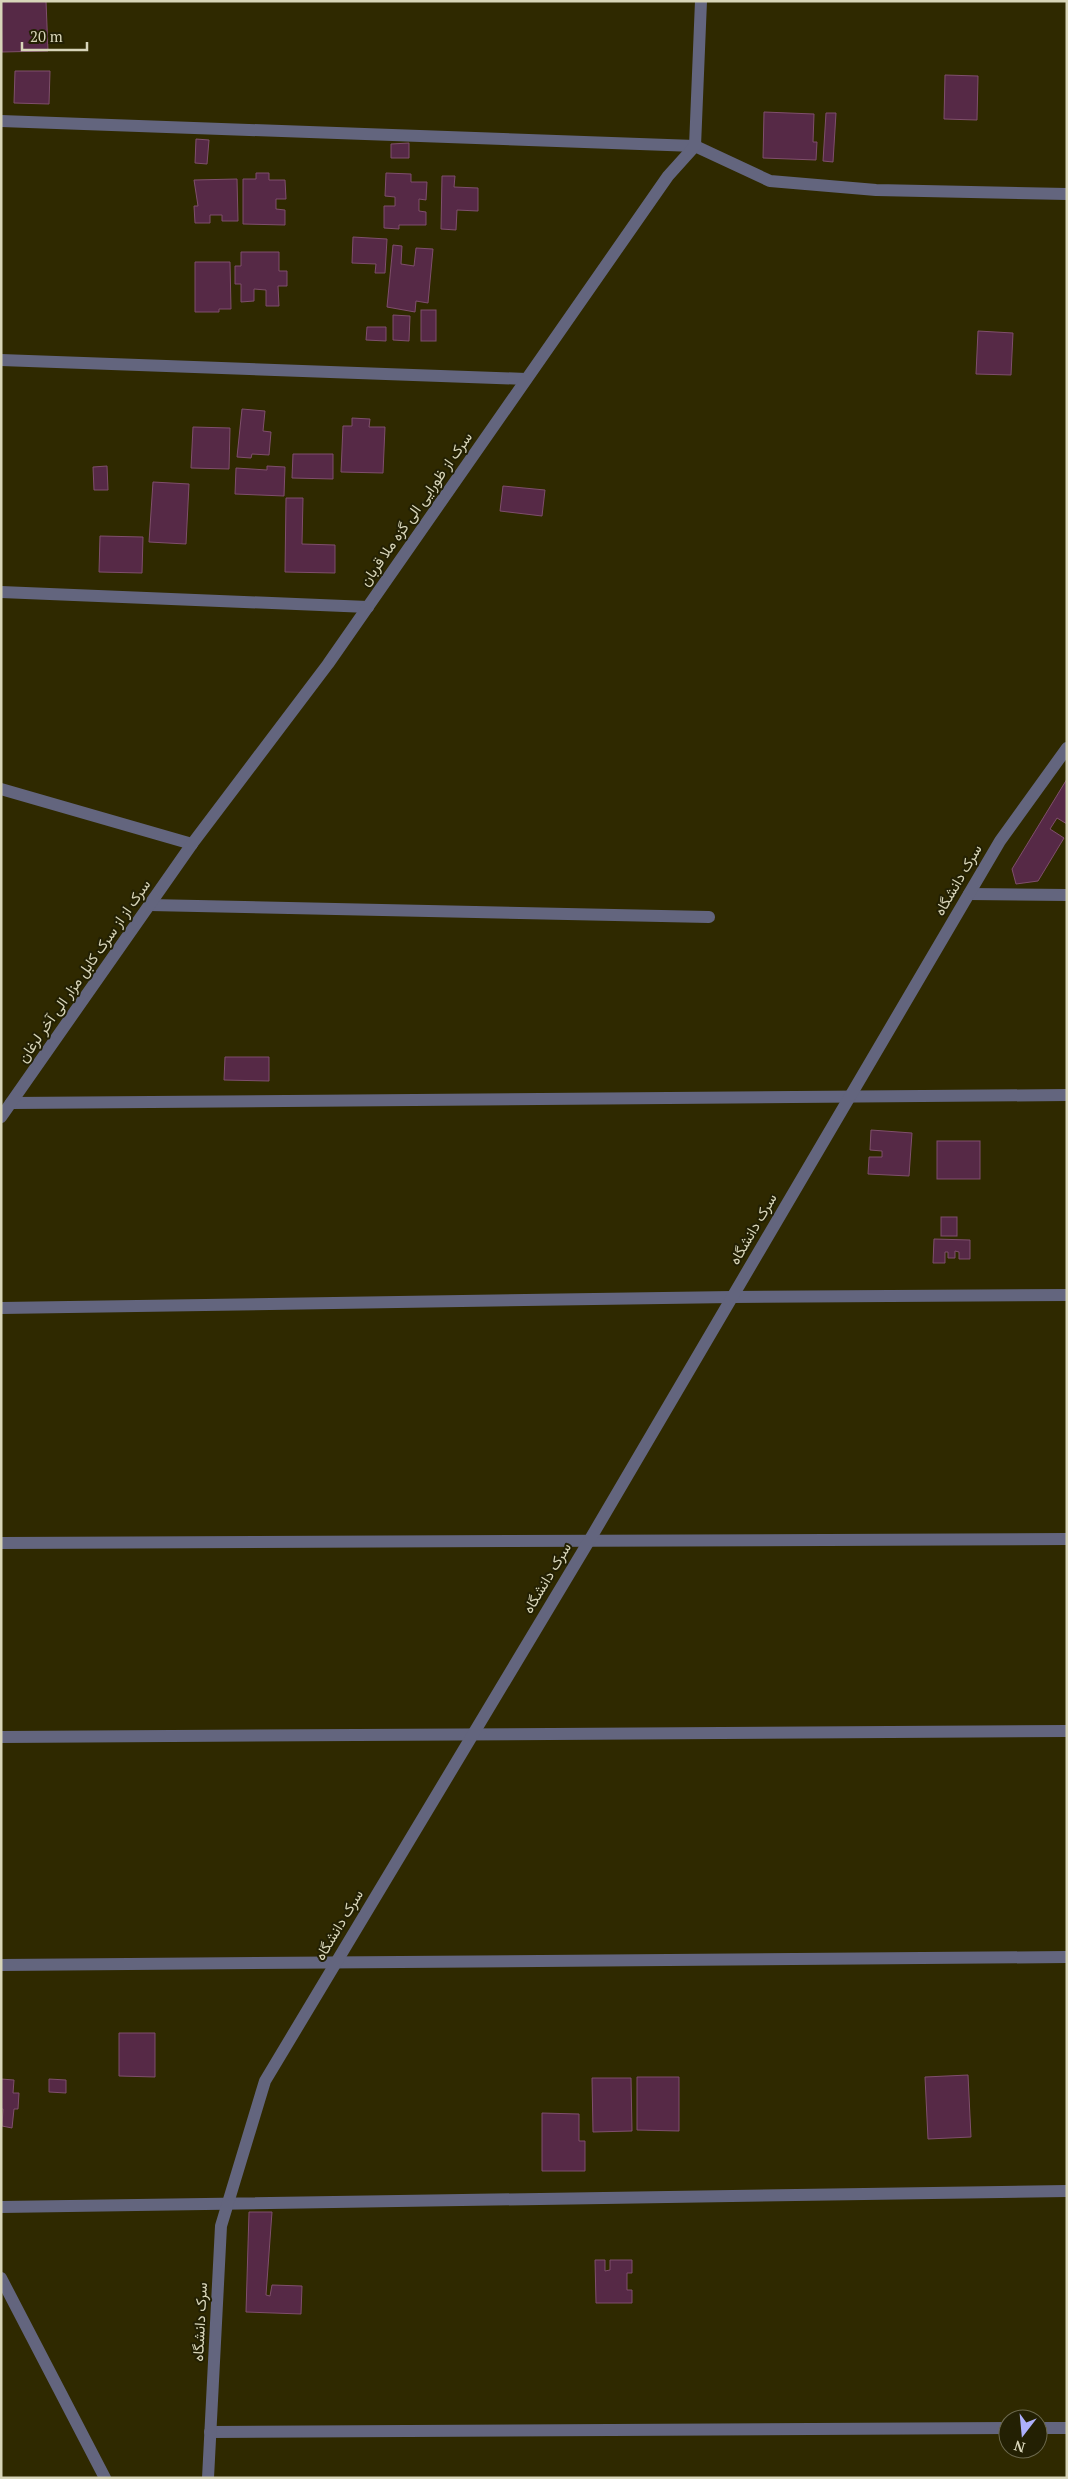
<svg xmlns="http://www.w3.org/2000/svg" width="1068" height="2479" font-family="'PT Serif',Vazirmatn,serif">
<rect width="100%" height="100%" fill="#2f2900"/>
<!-- building -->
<g fill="#562946" stroke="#7f4f6c">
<polygon points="1,1 46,1 48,51 2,52"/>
<polygon points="15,71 50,71 49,104 14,103"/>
<polygon points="945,75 978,76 977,120 944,119"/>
<polygon points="764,112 814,114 813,142 817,142 816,160 763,158"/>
<polygon points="826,113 836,113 833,162 823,161"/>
<polygon points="196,139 209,140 207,164 195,163"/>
<polygon points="409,143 409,158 391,158 391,144"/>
<polygon points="256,173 269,173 269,180 285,180 286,199 276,199 276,209 285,210 285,225 243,224 243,179 256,179"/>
<polygon points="386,173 411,174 411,182 427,182 426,200 419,199 419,211 426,212 426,225 399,225 399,229 384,228 384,206 395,206 395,197 385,196"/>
<polygon points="442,176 455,176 454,187 478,188 478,211 457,210 456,230 441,229"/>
<polygon points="237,179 238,221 222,221 222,215 210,215 210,223 195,223 194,206 198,206 194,180"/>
<polygon points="353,237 387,239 385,273 375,273 376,264 352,263"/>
<polygon points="393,245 402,246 401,264 414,266 416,248 433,249 428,303 416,301 415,312 387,307"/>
<polygon points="241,252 279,252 279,271 287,271 287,286 278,286 279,306 266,306 266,290 254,289 254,301 241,302 241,284 235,284 235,266 241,266"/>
<polygon points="195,262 230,262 231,309 219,309 219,312 195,312"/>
<rect x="421" y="310" width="15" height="31"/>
<polygon points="393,315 410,316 409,341 393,340"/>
<polygon points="367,327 386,327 386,341 366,340"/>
<polygon points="978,331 1013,333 1011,375 976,374"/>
<polygon points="242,409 265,411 263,431 271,432 269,455 252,454 251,458 237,457"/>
<polygon points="352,418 370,419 369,427 385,427 383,473 341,472 343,426 352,426"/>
<polygon points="193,427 230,428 229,469 191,468"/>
<polygon points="293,454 333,454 333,479 292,478"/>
<polygon points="107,466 108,490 94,490 93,467"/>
<polygon points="267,466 285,467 284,496 235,494 236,468 267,470"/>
<polygon points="153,482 189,484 186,544 149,542"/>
<polygon points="503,486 545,490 542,516 500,511"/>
<polygon points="286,498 303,498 302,544 335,545 335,573 285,572"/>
<polygon points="100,536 143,537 142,573 99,572"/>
<polygon points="1067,779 1067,824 1057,818 1050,829 1064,838 1038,881 1016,884 1012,869"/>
<polygon points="225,1057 269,1057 269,1081 224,1080"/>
<polygon points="871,1130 912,1133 909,1176 868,1174 869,1157 882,1157 882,1151 870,1150"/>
<rect x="937" y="1141" width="43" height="38"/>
<rect x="941" y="1217" width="16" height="19"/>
<polygon points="934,1239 970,1240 970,1259 959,1259 959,1252 955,1251 955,1258 948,1258 948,1252 945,1252 945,1263 933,1263"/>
<polygon points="119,2033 155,2033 155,2077 119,2076"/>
<polygon points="968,2075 971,2137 928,2139 925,2077"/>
<polygon points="637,2077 679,2077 679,2131 637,2130"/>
<polygon points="592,2078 631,2078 632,2131 593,2132"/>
<polygon points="1,2079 14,2080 13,2093 19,2093 18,2109 14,2109 12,2128 2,2126 3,2109 1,2109"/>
<polygon points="49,2079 66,2080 66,2093 49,2092"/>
<polygon points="542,2113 579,2114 579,2141 585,2141 585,2171 542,2171"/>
<polygon points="249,2212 272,2212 266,2295 270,2296 272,2285 302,2286 301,2314 246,2312"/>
<polygon points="595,2260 605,2260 605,2271 610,2270 610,2260 632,2260 632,2273 627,2273 627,2290 632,2290 632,2303 596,2303"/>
</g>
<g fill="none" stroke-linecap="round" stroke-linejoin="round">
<!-- minor -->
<g stroke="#63657e" stroke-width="12">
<polyline points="1,121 695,146 770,181 876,190 1067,194"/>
<polyline points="1,360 526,379"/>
<polyline points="1,592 368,607"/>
<polyline points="1,789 192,844"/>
<polyline points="969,894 1067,895"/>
<polyline points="150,905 709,917"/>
<polyline points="11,1103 1067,1095"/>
<polyline points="1,1117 192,844 328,664 668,176 695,146 701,1"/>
<polyline points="1,1308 732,1297 1067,1295"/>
<polyline points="1,1543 1067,1539"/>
<polyline points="1,1737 1067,1731"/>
<polyline points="1,1965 1067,1957"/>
<polyline points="1,2207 1067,2191"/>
<polyline points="1,2278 105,2478"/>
<polyline points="1038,2428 1067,2428"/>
<polyline points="210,2432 1008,2428"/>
<polyline points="208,2478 221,2226 265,2081 589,1541 1000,841 1067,748"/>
</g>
</g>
<g text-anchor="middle" stroke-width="4" stroke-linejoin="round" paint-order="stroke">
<!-- street labels -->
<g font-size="15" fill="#d8d5b9" stroke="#232003">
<text transform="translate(416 509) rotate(-55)" y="5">سرک از ظورایی الی گزه ملا قربان</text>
<text transform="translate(958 880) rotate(-60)" y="5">سرک دانشگاه</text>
<text transform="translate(84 971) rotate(-55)" y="5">سرک از از سرک کابل مزار الی آخر لرغان</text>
<text transform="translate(753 1229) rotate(-60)" y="5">سرک دانشگاه</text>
<text transform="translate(547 1578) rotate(-59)" y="5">سرک دانشگاه</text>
<text transform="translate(339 1925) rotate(-59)" y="5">سرک دانشگاه</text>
<text transform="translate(200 2322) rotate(-87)" y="5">سرک دانشگاه</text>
</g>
</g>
<!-- border -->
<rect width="1068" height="2479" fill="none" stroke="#d8d5b9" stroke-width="5"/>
<!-- north arrow -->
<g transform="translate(1023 2434) rotate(196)"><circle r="24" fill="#232003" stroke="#6b684c"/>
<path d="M0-4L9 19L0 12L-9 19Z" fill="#adaffb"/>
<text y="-8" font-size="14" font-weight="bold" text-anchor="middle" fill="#d8d5b9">N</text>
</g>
<!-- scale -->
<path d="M22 42v8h65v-8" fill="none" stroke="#d8d5b9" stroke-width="2.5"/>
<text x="30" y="42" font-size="15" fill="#d8d5b9" stroke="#232003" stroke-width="4" paint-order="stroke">20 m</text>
</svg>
